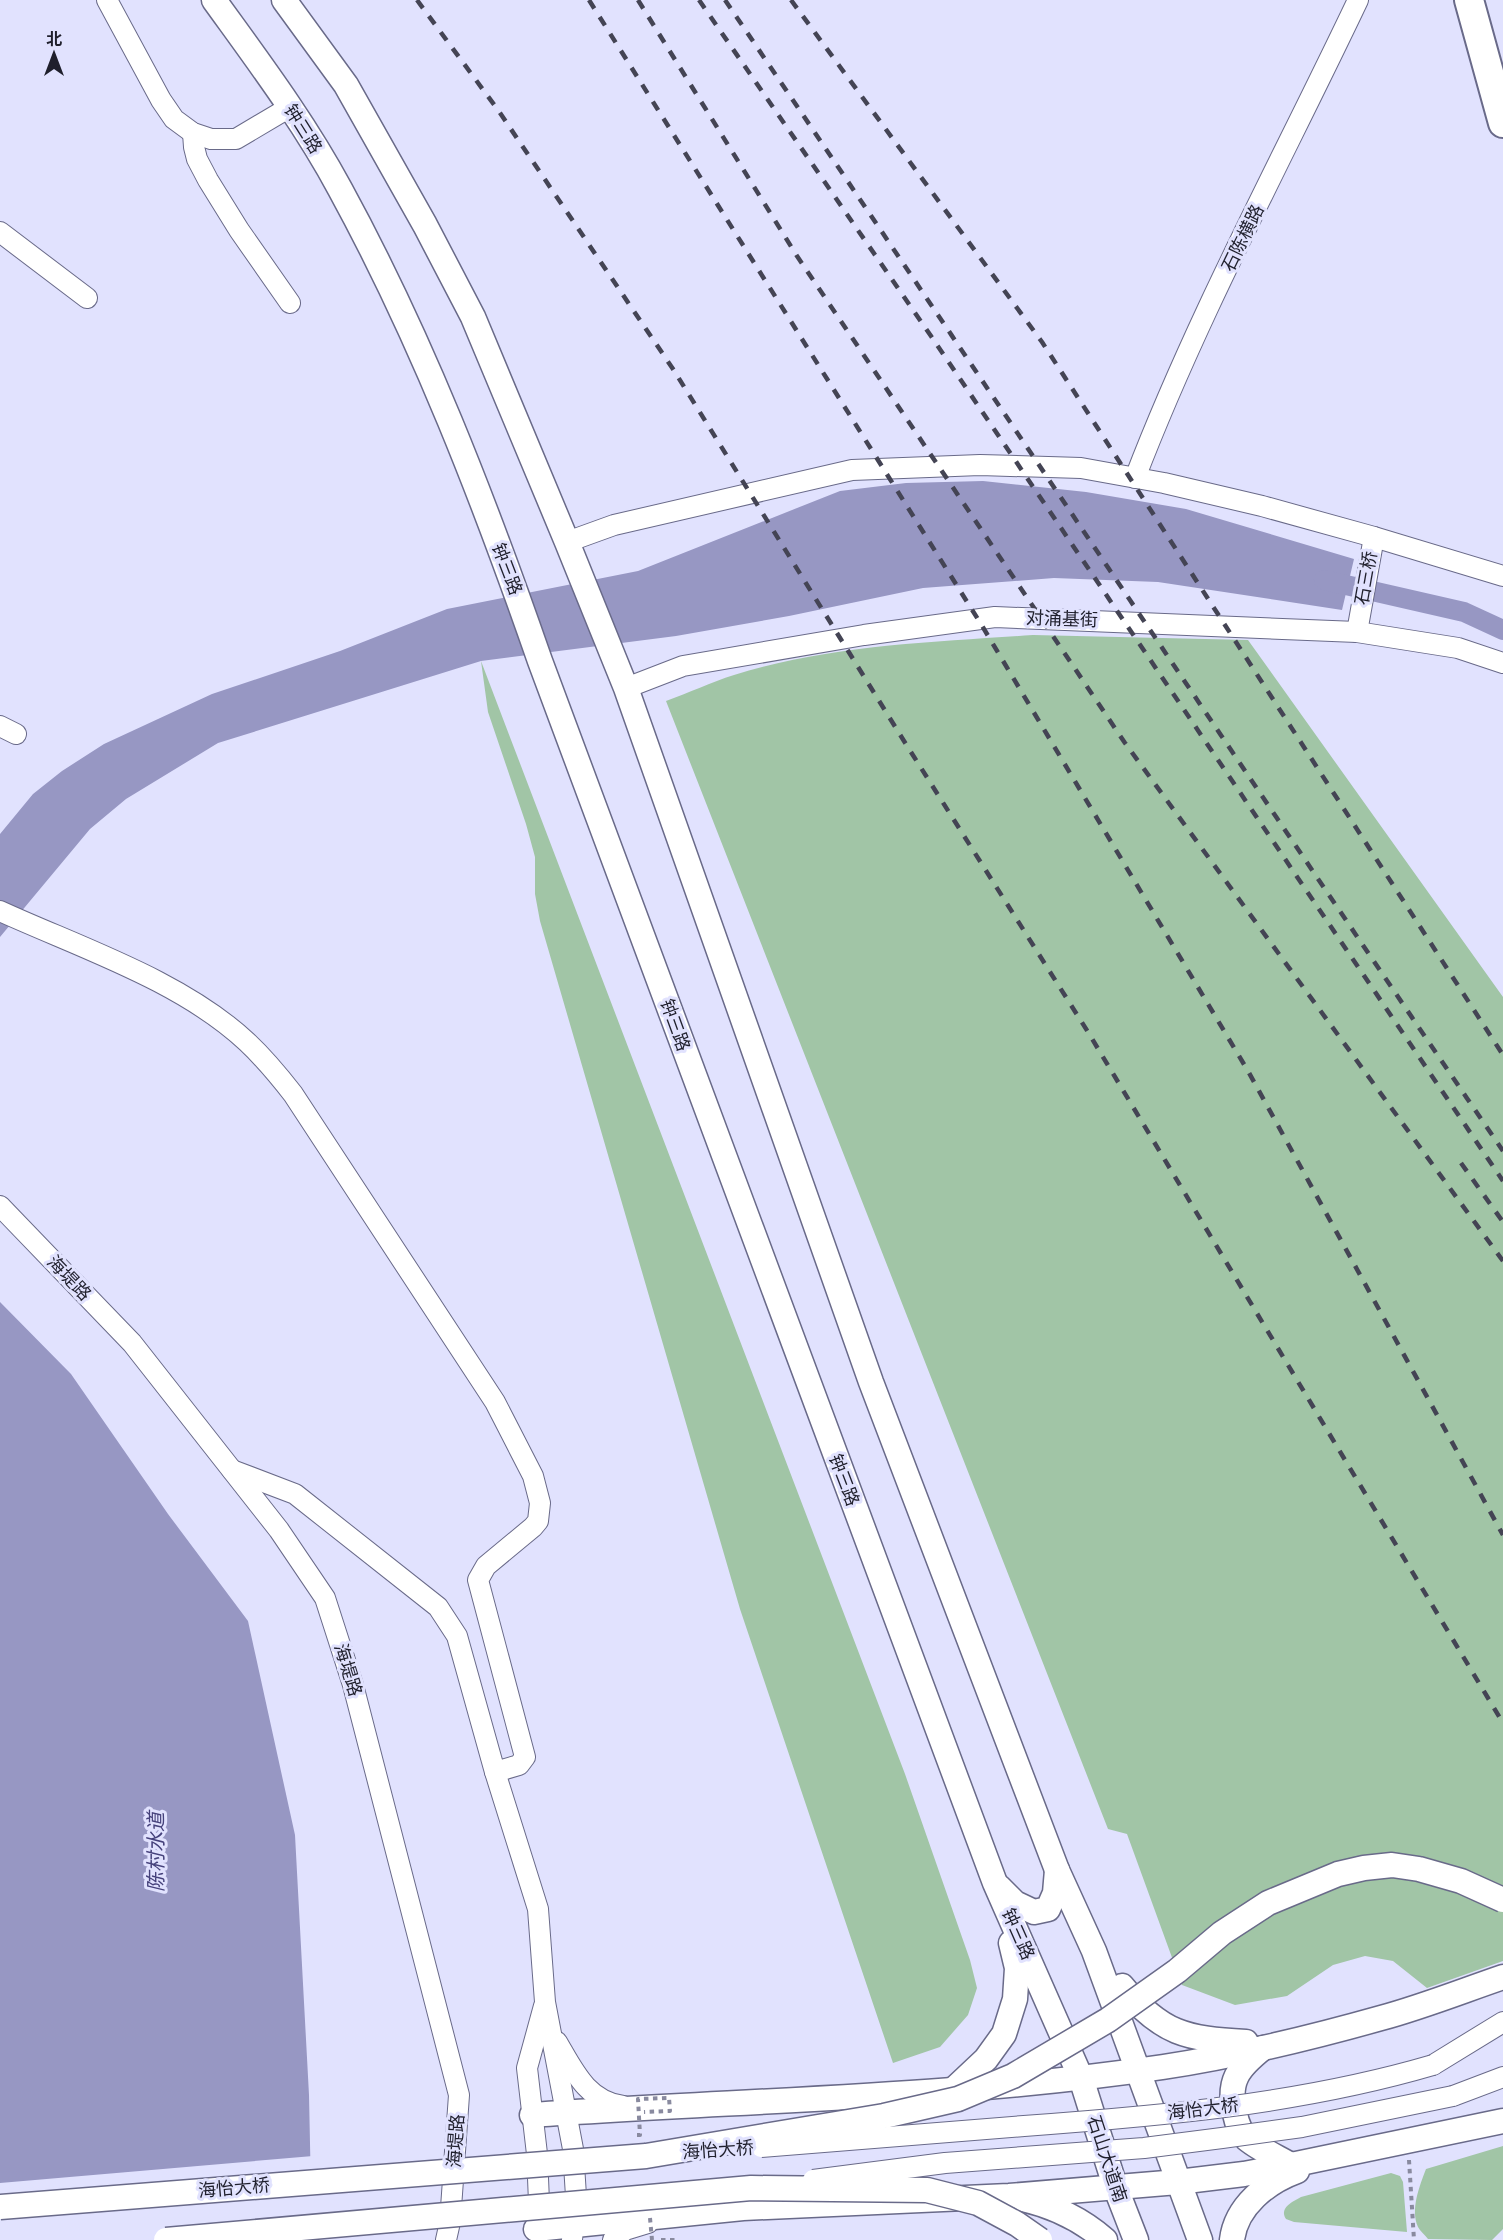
<svg xmlns="http://www.w3.org/2000/svg" width="1503" height="2240" font-family="'PT Serif','Noto Sans SC',serif">
<rect width="100%" height="100%" fill="#e1e2fe"/>
<!-- green -->
<g fill="#a1c5a6">
<path d="M 1033,635 L 1248,640 L 1503,997 L 1503,1961 L 1427,1988 L 1393,1961 L 1365,1956 L 1333,1965 L 1287,1996 L 1235,2005 L 1182,1985 L 1127,1834 L 1108,1829 L 666,701 C 689,693 711,682 734,675 C 830,645 934,642 1033,635 Z"/>
<polygon points="481,661 905,1774 970,1960 977,1988 968,2015 940,2047 893,2063 740,1609 540,921 535,894 535,857 526,824 488,712"/>
<path d="M 1503,2146 L 1503,2229 L 1492,2240 L 1428,2239 C 1425,2235 1420,2231 1418,2227 C 1410,2209 1420,2185 1426,2169 Z"/>
<path d="M 1391,2173 L 1400,2176 L 1403,2182 L 1407,2232 L 1294,2222 L 1286,2219 C 1279,2208 1292,2202 1301,2197 Z"/>
</g>
<!-- water -->
<g fill="#9797c3">
<polygon points="983,481 1086,492 1186,509 1354,559 1342,610 1158,582 1054,578 923,588 789,616 676,636 481,661 218,743 126,799 90,829 0,937 0,834 33,794 62,771 104,744 212,694 340,651 447,609 638,571 840,491 906,483"/>
<polygon points="0,1302 71,1374 168,1514 248,1621 295,1835 309,2095 312,2240 0,2240"/>
</g>
<!-- pier -->
<polygon fill="#e1e2fe" points="313,2156 315,2240 0,2240 0,2183"/>
<g fill="none" stroke-linecap="round" stroke-linejoin="round">
<!-- canal -->
<polyline stroke="#9797c3" stroke-width="20" points="1324,580 1464,612 1503,630"/>
<defs>
<g id="minor">
<polyline points="107,0 161,100 174,119 193,133 211,139 236,139 290,107"/>
<polyline points="193,133 194,147 197,159 208,180 239,230 290,303"/>
<polyline points="0,232 87,298"/>
<path d="M 1135,478 C 1198,314 1283,158 1358,0"/>
<polyline points="567,542 614,525 852,470 980,465 1081,468 1164,483 1262,506 1374,537 1503,576"/>
<polyline points="1357,632 1374,537"/>
<polyline points="626,688 683,666 864,635 995,617 1357,632 1458,648 1503,663"/>
<polyline points="0,726 16,734"/>
<path d="M 0,911 C 81,948 182,981 247,1042 C 264,1058 279,1076 293,1094 L 495,1402 L 533,1476 L 540,1503 L 538,1521 L 533,1527 L 486,1566 L 478,1580 L 525,1757 L 519,1765 L 495,1772"/>
<polyline points="0,1206 132,1343 279,1530 325,1598 353,1685 459,2095 450,2222 446,2240"/>
<polyline points="232,1470 295,1494 438,1607 457,1636 495,1772 538,1909 545,2002 573,2149 576,2196 572,2240"/>
<path d="M 557,2042 C 574,2071 587,2101 623,2106"/>
<polyline points="1433,2065 1503,2022"/>
<polyline points="1453,2096 1503,2077"/>
<polyline points="537,2219 539,2202 537,2154 527,2068 544,2006"/>
<polyline points="613,2240 625,2230 648,2223"/>
</g>
<g id="major">
<path d="M 214,0 C 258,61 304,122 340,189 C 422,339 484,500 540,661 L 995,1883 L 1081,2078 L 1115,2186 L 1136,2240"/>
<polyline points="284,0 346,85 425,225 473,317 567,542 626,688 871,1382 1057,1870 1094,1951 1200,2240"/>
<polyline points="999,1887 1015,1903 1034,1912 1048,1909 1055,1893 1057,1870"/>
<path d="M 1122,1986 C 1161,2034 1187,2039 1246,2042"/>
<path d="M 1263,2048 C 1238,2068 1227,2081 1235,2114 C 1237,2124 1240,2132 1247,2139 C 1259,2149 1277,2157 1291,2165"/>
<polyline points="952,2091 986,2059 1004,2034 1015,1999 1017,1968 1011,1943"/>
<path d="M 532,2115 C 742,2100 954,2098 1163,2067 C 1236,2056 1310,2038 1381,2018 C 1422,2007 1462,1991 1503,1977"/>
<path d="M 1023,2199 C 1053,2206 1081,2219 1105,2240"/>
<polyline points="536,2229 743,2208 1009,2196 1178,2182 1244,2174 1291,2165 1503,2121"/>
<path d="M 1232,2240 C 1236,2206 1267,2182 1297,2171"/>
</g>
<polyline id="highway" points="1469,0 1503,123"/>
</defs>
<!-- minor casing -->
<use href="#minor" stroke="#696a89" stroke-width="22"/>
<!-- major casing -->
<use href="#major" stroke="#696a89" stroke-width="27"/>
<!-- highway casing -->
<use href="#highway" stroke="#696a89" stroke-width="32"/>
<!-- path -->
<g stroke="#898a9f" stroke-width="4" stroke-dasharray="4.5 4.5" stroke-linecap="butt">
<polyline points="1409,2160 1414,2240"/>
<polyline points="661,2240 679,2240"/>
</g>
<!-- minor -->
<use href="#minor" stroke="#fff" stroke-width="20"/>
<!-- major -->
<use href="#major" stroke="#fff" stroke-width="24"/>
<!-- highway -->
<use href="#highway" stroke="#fff" stroke-width="28"/>
<!-- rail -->
<g stroke="#444454" stroke-width="4.5" stroke-dasharray="10 10" stroke-linecap="butt">
<polyline points="417,0 498,110 673,369 904,741 1088,1032 1503,1723"/>
<polyline points="589,0 981,624 1248,1071 1503,1535"/>
<polyline points="638,0 797,256 1125,743 1503,1261"/>
<polyline points="699,0 931,336 1503,1181"/>
<path d="M 725,0 C 985,383 1242,769 1503,1151"/>
<polyline points="791,0 1042,342 1503,1055"/>
<polyline points="1461,1163 1503,1222"/>
</g>
<defs>
<g id="minor-bridge">
<path d="M 761,2147 C 848,2140 936,2133 1024,2126 C 1161,2116 1300,2104 1433,2065"/>
<polyline points="813,2180 945,2163 1144,2148 1222,2138 1302,2127 1453,2096"/>
</g>
<g id="major-bridge">
<polyline points="0,2207 646,2156 884,2116 958,2099 1013,2076 1108,2020 1177,1971 1222,1933 1268,1903 1338,1874 1364,1868 1392,1865 1419,1869 1461,1881 1503,1900"/>
<polyline points="166,2240 751,2188 927,2190 978,2203 1017,2224 1040,2240"/>
</g>
</defs>
<!-- minor-bridge casing -->
<use href="#minor-bridge" stroke="#696a89" stroke-width="22" stroke-linecap="butt"/>
<!-- major-bridge casing -->
<use href="#major-bridge" stroke="#696a89" stroke-width="27" stroke-linecap="butt"/>
<!-- path-bridge -->
<g stroke="#898a9f" stroke-width="4" stroke-dasharray="4.5 4.5" stroke-linecap="butt">
<polyline points="637,2135 640,2135 638,2099 669,2098 670,2111 644,2112"/>
<polyline points="650,2218 652,2240"/>
</g>
<!-- minor-bridge -->
<use href="#minor-bridge" stroke="#fff" stroke-width="20"/>
<!-- major-bridge -->
<use href="#major-bridge" stroke="#fff" stroke-width="24"/>
</g>
<g text-anchor="middle" stroke-width="6" stroke-linejoin="round" paint-order="stroke">
<!-- street labels -->
<g font-size="18" fill="#1f1f2c" stroke="#e1e2fe">
<text transform="translate(303 129) rotate(58)" y="6">钟三路</text>
<text transform="translate(1243 238) rotate(-64)" y="6">石陈横路</text>
<text transform="translate(507 569) rotate(69)" y="6">钟三路</text>
<text transform="translate(1366 578) rotate(-80)" y="6">石三桥</text>
<text transform="translate(1062 619) rotate(2)" y="6">对涌基街</text>
<text transform="translate(675 1025) rotate(70)" y="6">钟三路</text>
<text transform="translate(69 1278) rotate(46)" y="6">海堤路</text>
<text transform="translate(844 1480) rotate(69)" y="6">钟三路</text>
<text transform="translate(348 1670) rotate(73)" y="6">海堤路</text>
<text transform="translate(1018 1934) rotate(66)" y="6">钟三路</text>
<text transform="translate(1203 2109) rotate(-7)" y="6">海怡大桥</text>
<text transform="translate(456 2141) rotate(-86)" y="6">海堤路</text>
<text transform="translate(718 2150) rotate(-4)" y="6">海怡大桥</text>
<text transform="translate(1107 2159) rotate(72)" y="6">石山大道南</text>
<text transform="translate(234 2188) rotate(-5)" y="6">海怡大桥</text>
</g>
<!-- water labels -->
<g font-size="20" font-style="italic" fill="#45417b" stroke="#e1e2fe">
<text transform="translate(156 1852) rotate(-90)" y="7">陈村水道</text>
</g>
</g>
<!-- north arrow -->
<g transform="translate(54 54)" stroke="#e1e2fe" stroke-width="4.5" paint-order="stroke">
<path d="M0-4.5L10 22L0 15L-10 22Z" fill="#1f1f2c"/>
<text y="-9" font-size="16" font-weight="bold" text-anchor="middle" fill="#1f1f2c">北</text>
</g>
</svg>
